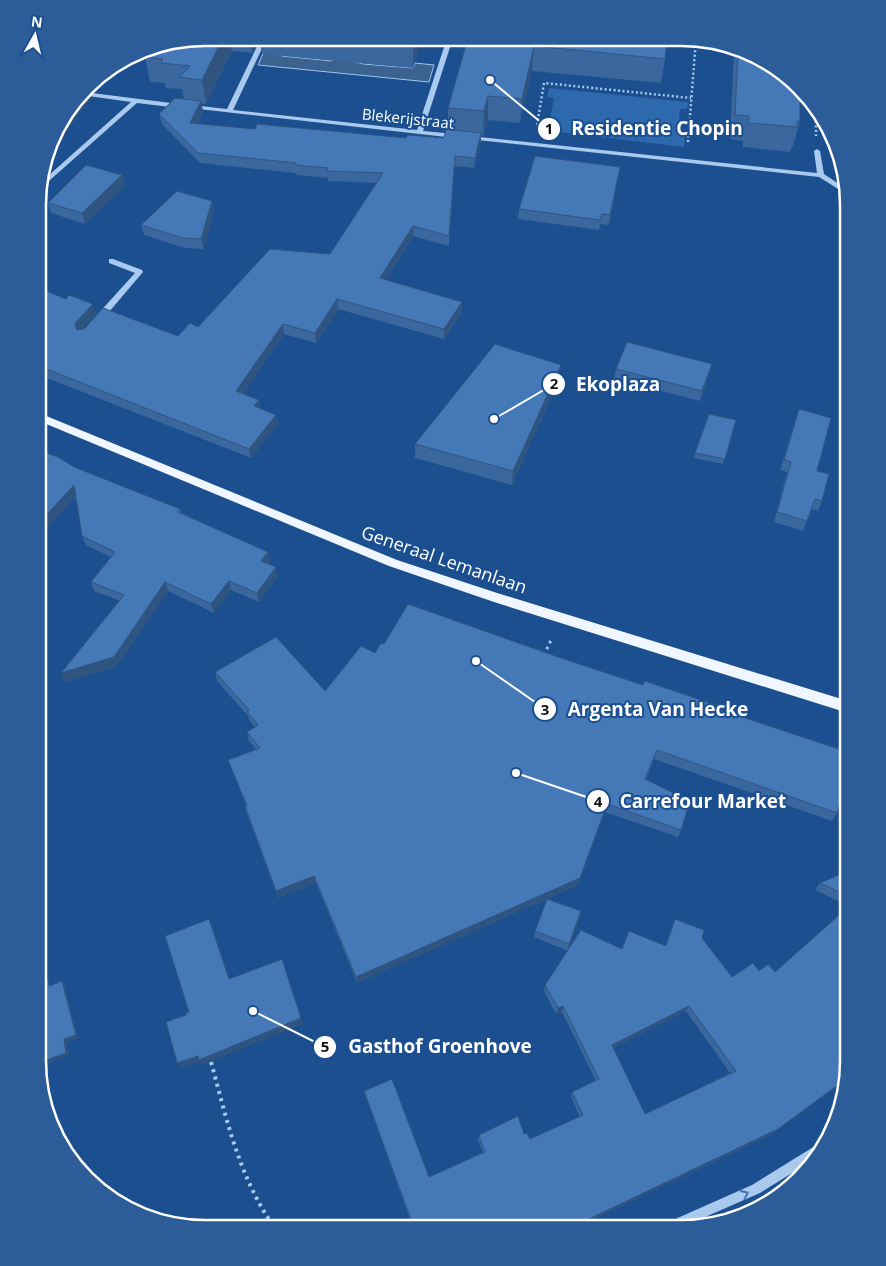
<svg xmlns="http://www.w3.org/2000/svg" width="886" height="1266" font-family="'Open Sans',sans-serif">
<rect width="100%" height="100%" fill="#1b4f8f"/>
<!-- green -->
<polygon fill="#2e69ad" points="549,88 688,102 687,109 680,109 678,132 685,132 684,147 541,130 543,120 550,120 554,98 547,97"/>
<!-- water -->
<polygon fill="#3c6290" stroke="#9cc4f0" points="265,49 282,56 332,61 334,56 363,64 413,68 415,63 434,65 429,82 258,65"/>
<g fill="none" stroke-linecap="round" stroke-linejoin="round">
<!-- path-far2 -->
<g stroke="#a9c9ee" stroke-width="2.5" stroke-dasharray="2 2.5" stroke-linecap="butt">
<polyline points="108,77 112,69"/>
<polyline points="816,112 816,136"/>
<polyline points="537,125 544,83 691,98"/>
<polyline points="688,142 696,39"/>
</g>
<!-- path-far1 -->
<polyline stroke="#a9c9ee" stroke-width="3" stroke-dasharray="2.5 4" stroke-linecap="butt" points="544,655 552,638"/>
<!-- path -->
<path stroke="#a9c9ee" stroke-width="4" stroke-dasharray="3 4.5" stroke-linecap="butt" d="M 211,1062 C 227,1120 239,1177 274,1227"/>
<!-- minor -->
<g fill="#a9c9ee" fill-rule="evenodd">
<polygon points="261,38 267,38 233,110 417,130 447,38 453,38 423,131 455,134 458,136 455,138 190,108 189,107 192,105 227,109"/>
<polygon points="84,92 179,104 182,106 179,108 137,103 41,188 39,189 39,184 131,102 81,95"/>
<polygon points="470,136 817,173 814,151 817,149 820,151 824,174 845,188 846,193 843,192 819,177 468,139 467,138"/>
<polygon points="109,259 113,259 142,270 143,272 103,319 100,319 96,317 97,315 135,273 109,263"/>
<polygon points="42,373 46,376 42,381 39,382 39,375"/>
<polygon points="823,1141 824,1142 820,1154 816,1158 760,1193 680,1228 662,1228 664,1224 752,1185"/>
</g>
<!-- major -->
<polygon fill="#f0f6ff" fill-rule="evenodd" points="39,413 397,560 494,592 848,701 848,713 494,602 389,566 39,421"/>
</g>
<!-- wall -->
<g fill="#3a679d" fill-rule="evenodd">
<polygon points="205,38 259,38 252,53 232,51 206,104 201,103 203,111 197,124 255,129 406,138 444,138 448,129 448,108 468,38 665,59 661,83 532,71 520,123 488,120 483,136 481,135 481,143 474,168 455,166 449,246 413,236 386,280 462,302 462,312 444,339 338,309 316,343 284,334 243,394 259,400 260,409 276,415 278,424 251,458 47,378 43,372 39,374 39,288 96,314 81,330 178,336 198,327 330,254 377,183 328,181 328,178 296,175 295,173 200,163 162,124 159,114 184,99 182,89 166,88 165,83 150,82 145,57"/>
<polygon points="259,38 423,38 413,68 262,54"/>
<polygon points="734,52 783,72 800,121 793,146 792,146 790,152 743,147 743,141 730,139"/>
<polygon points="122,175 125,186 85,224 51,213 48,203"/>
<polygon points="618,178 609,225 600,224 599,230 518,219 519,209"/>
<polygon points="212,201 214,211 203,249 185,248 144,235 141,225"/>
<polygon points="561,365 559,380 512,485 415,458 415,444"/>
<polygon points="616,369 709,375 700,401 614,379"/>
<polygon points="848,397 848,409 845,408"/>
<polygon points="799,409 817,471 822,501 818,511 811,509 803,531 774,522 787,472 780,470"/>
<polygon points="736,420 723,464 694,458 695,453"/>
<polygon points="39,447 49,454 74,467 180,509 182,513 268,552 270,561 268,564 278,576 259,602 231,590 214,613 168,591 117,666 65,682 61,673 120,601 94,591 91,582 111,557 86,545 82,536 75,496 44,532 38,529"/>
<polygon points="384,644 564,659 848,752 848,810 839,807 837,813 832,821 654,759 646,780 681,830 678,837 605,812 578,885 357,983 316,883 278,898 247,814 245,806 246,806 228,760 256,749 249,741 247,732 255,727 249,720 248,716 217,681 215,672 325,691 375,653"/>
<polygon points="848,871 848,906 815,890 820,883"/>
<polygon points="581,911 568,951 534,937 535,931"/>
<path d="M 675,919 L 702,938 L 732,977 L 759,971 L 775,972 L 773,1134 L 575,1228 L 491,1228 L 490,1225 L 484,1228 L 413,1228 L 364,1091 L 429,1177 L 483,1152 L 478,1141 L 479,1136 L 524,1134 L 530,1139 L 580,1117 L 571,1097 L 572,1092 L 596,1081 L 562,1012 L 556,1014 L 544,991 L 545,985 L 622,949 L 665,946 ZM 686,1011 L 730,1073 L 645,1114 L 613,1048 Z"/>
</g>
<!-- shaded-wall -->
<g fill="#305480">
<polygon points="223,38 230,38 232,51 206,104 202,80"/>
<polygon points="250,38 259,38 252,53"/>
<polygon points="415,38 423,38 413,68 413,44"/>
<polygon points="534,46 532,71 520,123 522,99"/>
<polygon points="88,88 91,98 48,156 57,130"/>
<polygon points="488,96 488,120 483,136 484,111"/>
<polygon points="201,101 203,111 192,133 190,123"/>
<polygon points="481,133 481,143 474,168 475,158"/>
<polygon points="455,156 455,166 449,246 449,236"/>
<polygon points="620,167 618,178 609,225 610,215"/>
<polygon points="122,175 125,186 85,224 82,213"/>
<polygon points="212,201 214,211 203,249 201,239"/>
<polygon points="413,226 413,236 381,288 380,278"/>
<polygon points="337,299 338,309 316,343 315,333"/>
<polygon points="462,302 462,312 444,339 444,329"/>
<polygon points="93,304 96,314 79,333 77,330 75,323"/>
<polygon points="283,324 284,334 238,401 236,391"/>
<polygon points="39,362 43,372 39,374"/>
<polygon points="712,364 709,375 700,401 702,391"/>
<polygon points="561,365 559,380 512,485 513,471"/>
<polygon points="259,400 261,409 254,406"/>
<polygon points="276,415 278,424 251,458 249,449"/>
<polygon points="74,485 77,494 44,532 40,522"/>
<polygon points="268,552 270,561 263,570 261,561"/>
<polygon points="276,567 278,576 259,602 257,593"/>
<polygon points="229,581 231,590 214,613 211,604"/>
<polygon points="165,582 168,591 117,666 65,682 61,673"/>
<polygon points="657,750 654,759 642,787 645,779"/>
<polygon points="607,804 605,812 578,885 357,983 356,977"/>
<polygon points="314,876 316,883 278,898 276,891"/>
<polygon points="581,911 580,918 568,951 569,944"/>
<polygon points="209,919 212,926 232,985 229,979"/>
<polygon points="282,959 303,1024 202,1065 200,1061 180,1068 177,1063"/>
<polygon points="62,981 64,984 78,1038 67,1042 69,1056 39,1066 38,1063 64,1039"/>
<polygon points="563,1006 562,1012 556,1014 558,1008"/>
<polygon points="689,1006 686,1011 610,1050 612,1045"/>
<polygon points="846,1079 845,1081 773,1134 575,1228 570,1228"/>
<polygon points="491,1222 490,1225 484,1228 477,1228"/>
</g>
<!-- building -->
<g fill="#4478b7" stroke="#305480" fill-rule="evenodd">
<polygon points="205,38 223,38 202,80 179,77 190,66 161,63 163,59 145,57 151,46"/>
<polygon points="347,38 415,38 413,44"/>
<polygon points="468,38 667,39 665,59 534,46 522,99 488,96 484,111 448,108"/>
<polygon points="738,53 783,72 800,93 800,121 797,121 797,127 748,123 749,116 735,115"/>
<polygon points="87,88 88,88 57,130 60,121"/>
<polygon points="175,98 201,101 190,123 255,129 257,124 406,138 408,135 444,138 446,129 481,133 475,158 455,156 449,236 413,226 380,278 462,302 444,329 337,299 315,333 283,324 236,391 259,400 254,406 276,415 249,449 44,368 39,362 39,288 66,299 69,295 93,304 75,323 77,330 84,329 103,308 178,336 190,323 198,327 270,249 330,254 383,173 327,171 328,168 295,165 296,163 198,153 159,114"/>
<polygon points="535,156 620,167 610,215 602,214 600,220 519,209"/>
<polygon points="86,165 122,175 82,213 48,203"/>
<polygon points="177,191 212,201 201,239 183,238 141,225"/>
<polygon points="627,342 712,364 702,391 616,369"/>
<polygon points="495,344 561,365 513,471 415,444"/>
<polygon points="799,409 831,418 817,471 829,474 822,501 815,499 807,521 777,512 791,462 784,460"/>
<polygon points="709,414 736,420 725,459 695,453"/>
<polygon points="41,445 49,454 58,457 74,467 180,509 178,512 268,552 261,561 276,567 257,593 229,581 211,604 165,582 114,657 61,673 124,595 91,582 115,552 82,536 74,485 40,522 38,521 39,447"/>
<polygon points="408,604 564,659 643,685 645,681 716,705 715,708 848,752 848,801 841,799 837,813 657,750 645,779 690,801 681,830 607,804 580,878 356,977 314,876 276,891 245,806 247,806 228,760 260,748 247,732 258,725 247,712 249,710 215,672 276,637 325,691 361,646 375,653 381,643 384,644"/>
<polygon points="848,871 848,896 820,883"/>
<polygon points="547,899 581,911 569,944 535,931"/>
<path d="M 848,907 L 848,1072 L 846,1079 L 778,1129 L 570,1228 L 493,1228 L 491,1222 L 477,1228 L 414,1228 L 364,1091 L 392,1079 L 429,1177 L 485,1152 L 479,1136 L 481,1134 L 518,1116 L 524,1134 L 527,1133 L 530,1139 L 583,1115 L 572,1092 L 599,1079 L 563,1006 L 558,1008 L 545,985 L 581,930 L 622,949 L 629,931 L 666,946 L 675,919 L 704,930 L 702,938 L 732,977 L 753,963 L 759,971 L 768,964 L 775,972 ZM 689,1006 L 736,1071 L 645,1114 L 612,1045 Z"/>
<polygon points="209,919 229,979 282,959 301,1018 199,1060 198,1056 177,1063 166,1022 186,1015 186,1013 189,1012 165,936"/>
<polygon points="48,980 49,986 62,981 76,1035 64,1039 66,1053 38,1063 38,984"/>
</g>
<!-- one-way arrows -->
<defs><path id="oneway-chevron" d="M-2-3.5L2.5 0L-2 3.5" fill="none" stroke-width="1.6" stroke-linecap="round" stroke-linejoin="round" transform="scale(1.25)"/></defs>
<use stroke="#4674ac" href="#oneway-chevron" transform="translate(745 1194) rotate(-24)"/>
<g text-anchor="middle" stroke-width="4" stroke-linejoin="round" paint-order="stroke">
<!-- far-street labels -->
<g font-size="15" fill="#fff" stroke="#1b4f8f">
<text transform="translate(408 119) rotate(6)" y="5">Blekerijstraat</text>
</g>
<!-- street labels -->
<g font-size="18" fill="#fff" stroke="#1b4f8f">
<text transform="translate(444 560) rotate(19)" y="6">Generaal Lemanlaan</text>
</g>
</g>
<!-- crop -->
<path d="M0 0H886V1266H0ZM205 46H681A159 159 0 0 1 840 205V1061A159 159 0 0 1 681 1220H205A159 159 0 0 1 46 1061V205A159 159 0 0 1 205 46Z" fill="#2d5d98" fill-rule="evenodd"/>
<path fill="none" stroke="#fff" stroke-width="2.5" d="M205 46H681A159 159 0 0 1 840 205V1061A159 159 0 0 1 681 1220H205A159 159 0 0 1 46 1061V205A159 159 0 0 1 205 46Z"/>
<!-- callouts -->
<path fill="none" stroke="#fff" stroke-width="2" d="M490 80L549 129M494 419L554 384M476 661L545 709M516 773L598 801M253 1011L325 1047"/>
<g fill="#fff" stroke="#1b4f8f" stroke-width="2">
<circle cx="490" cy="80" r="5"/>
<circle cx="494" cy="419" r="5"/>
<circle cx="476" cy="661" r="5"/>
<circle cx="516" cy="773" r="5"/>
<circle cx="253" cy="1011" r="5"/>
<circle cx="549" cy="129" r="12"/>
<circle cx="554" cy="384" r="12"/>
<circle cx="545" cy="709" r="12"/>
<circle cx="598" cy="801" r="12"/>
<circle cx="325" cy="1047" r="12"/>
</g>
<g font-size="15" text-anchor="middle" font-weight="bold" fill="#111">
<text x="549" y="134">1</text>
<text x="554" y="389">2</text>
<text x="545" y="715">3</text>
<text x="598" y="807">4</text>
<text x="325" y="1052">5</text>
</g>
<g font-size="19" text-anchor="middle" font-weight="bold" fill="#fff" stroke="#1b4f8f" stroke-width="4" stroke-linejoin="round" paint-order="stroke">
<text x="657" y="135">Residentie Chopin</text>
<text x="618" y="391">Ekoplaza</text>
<text x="658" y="716">Argenta Van Hecke</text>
<text x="703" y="808">Carrefour Market</text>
<text x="440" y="1053">Gasthof Groenhove</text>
</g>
<!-- north arrow -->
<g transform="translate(35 35) rotate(8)" stroke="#1b4f8f" stroke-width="4" paint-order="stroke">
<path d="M0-4L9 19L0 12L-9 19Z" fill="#ffffff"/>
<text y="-8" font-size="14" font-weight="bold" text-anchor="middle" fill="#ffffff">N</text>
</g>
</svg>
